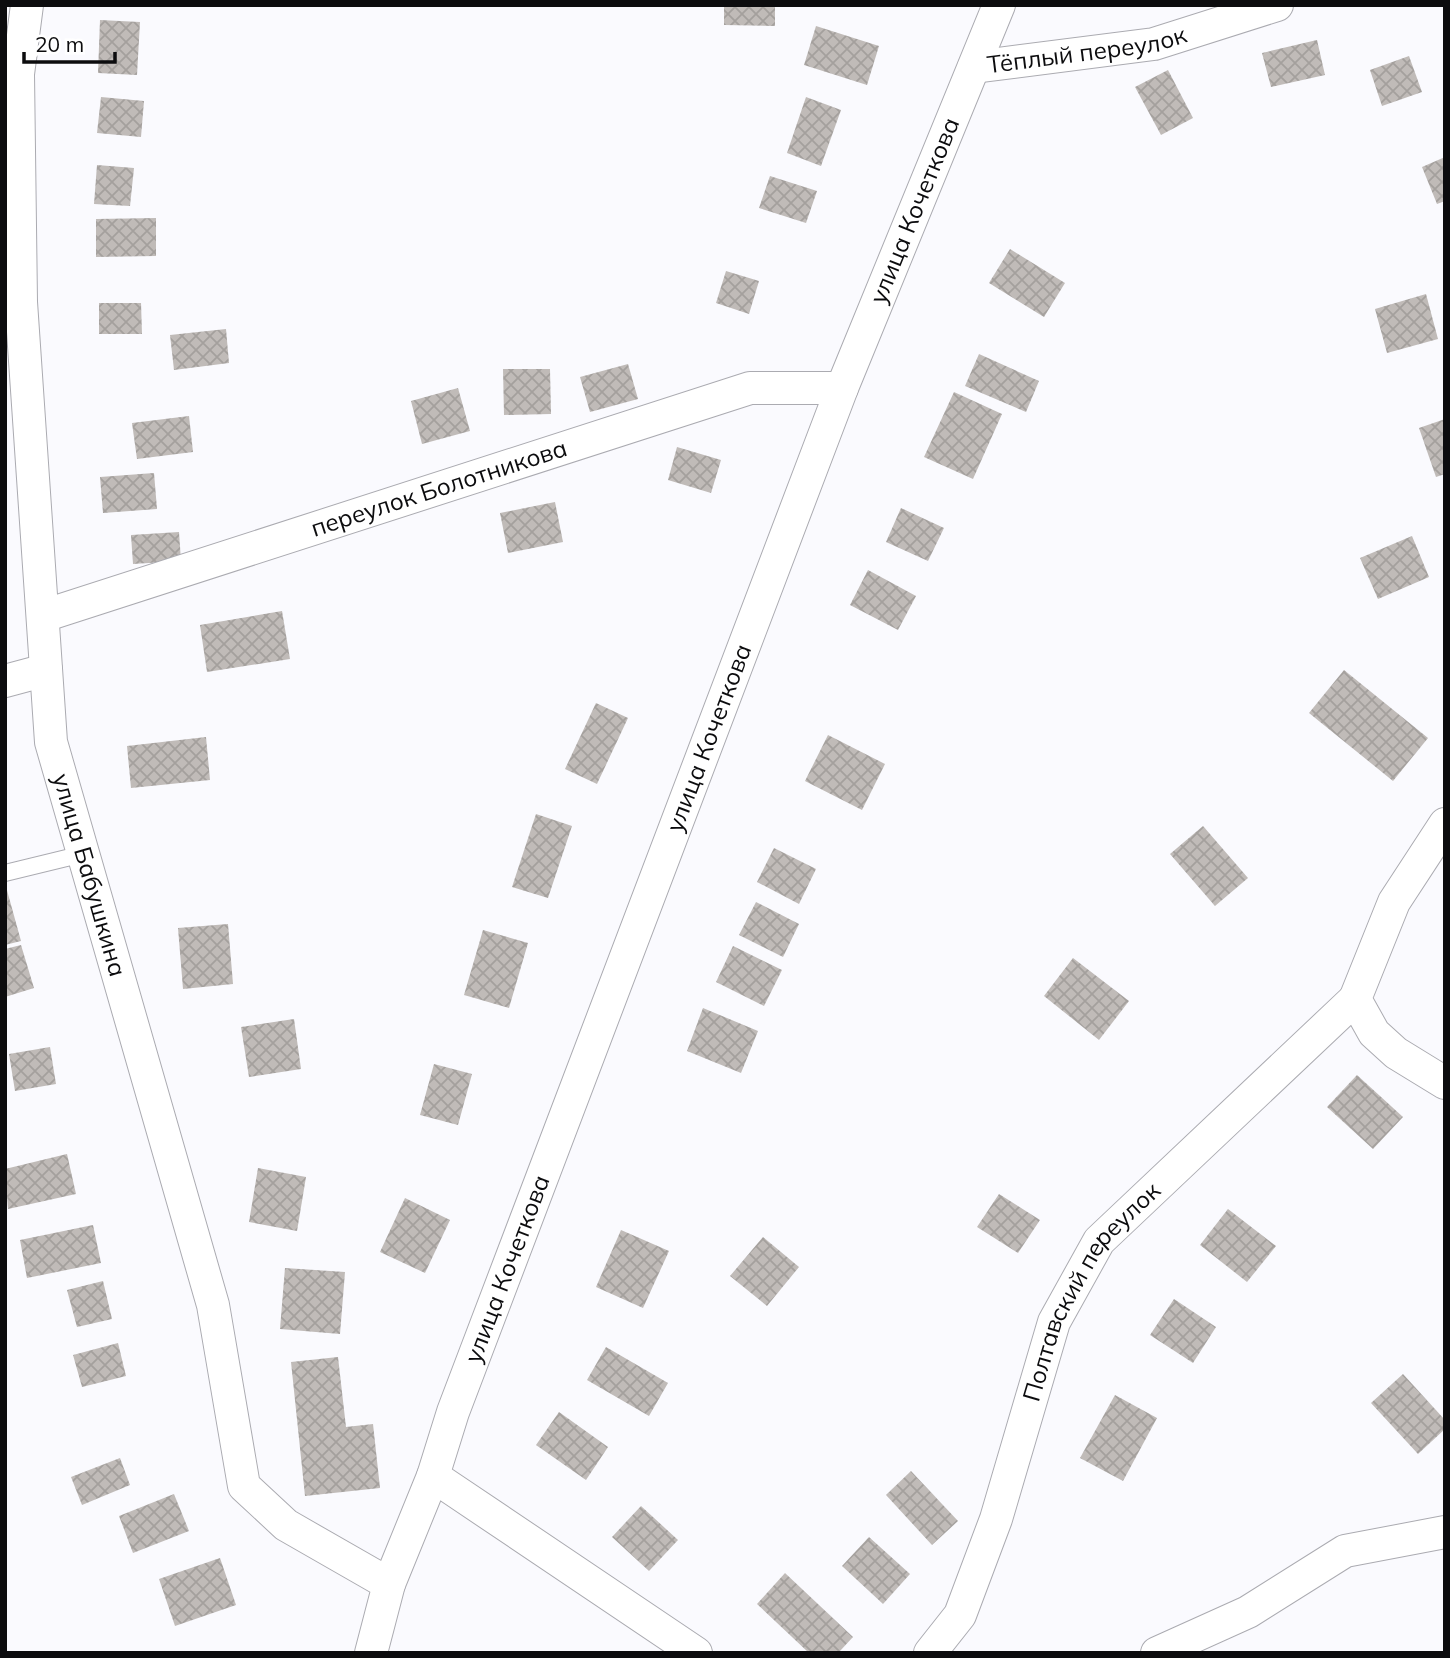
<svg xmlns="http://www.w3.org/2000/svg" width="1450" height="1658" font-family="Mulish,sans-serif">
<defs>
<pattern id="building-cross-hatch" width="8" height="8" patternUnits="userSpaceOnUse" patternTransform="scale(1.75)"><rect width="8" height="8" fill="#c0bbb8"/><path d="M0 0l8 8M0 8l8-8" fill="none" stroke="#a4a09d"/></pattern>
</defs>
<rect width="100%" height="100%" fill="#fafafe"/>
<!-- building -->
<g fill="url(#building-cross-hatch)">
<polygon points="724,5 775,5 775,26 724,25"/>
<polygon points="100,20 140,22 137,75 98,73"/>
<polygon points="816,26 879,46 867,85 804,65"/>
<polygon points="1317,40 1325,75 1271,87 1262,53"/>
<polygon points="1409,56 1422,92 1382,106 1370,70"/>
<polygon points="1168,70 1193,118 1161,135 1135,87"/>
<polygon points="101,97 144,101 141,137 97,133"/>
<polygon points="806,97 841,110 821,166 787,153"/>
<polygon points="1445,157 1445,201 1437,204 1422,167"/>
<polygon points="97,165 134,168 130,206 94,204"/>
<polygon points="770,176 817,191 806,223 759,208"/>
<polygon points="156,218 156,256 96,257 96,219"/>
<polygon points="1010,249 1065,283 1044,317 989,283"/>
<polygon points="726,271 759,281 749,314 716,303"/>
<polygon points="1426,294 1438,339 1387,353 1375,309"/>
<polygon points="99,303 141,303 142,334 99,334"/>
<polygon points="226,329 229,363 174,370 170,335"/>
<polygon points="979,354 1039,381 1026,412 965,386"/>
<polygon points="628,364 638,399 590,412 580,377"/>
<polygon points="503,369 550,369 551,414 504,415"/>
<polygon points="458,388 470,431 422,444 411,401"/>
<polygon points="954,392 1002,414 973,479 924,457"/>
<polygon points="189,416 193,452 137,459 132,423"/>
<polygon points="1445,419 1445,474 1436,477 1419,428"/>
<polygon points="677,447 721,460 711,493 668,480"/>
<polygon points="154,473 157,509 103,513 100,477"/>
<polygon points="555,502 563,542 508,553 500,513"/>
<polygon points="901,508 944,528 928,561 886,542"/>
<polygon points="179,532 181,561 133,564 131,535"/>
<polygon points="1412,536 1429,577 1378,599 1360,558"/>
<polygon points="868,570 916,596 898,630 850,605"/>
<polygon points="282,611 290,659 207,672 200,625"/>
<polygon points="1344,670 1428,738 1393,781 1309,713"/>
<polygon points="596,703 628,718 597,784 565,769"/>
<polygon points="828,735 885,764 862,810 805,781"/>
<polygon points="206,737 210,780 131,788 127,746"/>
<polygon points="536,814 572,826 548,898 512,887"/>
<polygon points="1203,826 1248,878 1215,906 1170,854"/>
<polygon points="774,848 816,869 799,904 757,882"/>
<polygon points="5,883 21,941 5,945"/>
<polygon points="756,902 799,924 783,957 739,935"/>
<polygon points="228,924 233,984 183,989 178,928"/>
<polygon points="483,930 528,943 509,1008 464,995"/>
<polygon points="21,945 34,988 5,997 5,949"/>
<polygon points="733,946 782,970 764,1006 716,982"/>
<polygon points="1073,958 1129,1001 1099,1040 1044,996"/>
<polygon points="703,1008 758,1031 741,1073 687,1051"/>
<polygon points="294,1019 301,1069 249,1077 241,1027"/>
<polygon points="50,1047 56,1084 15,1091 9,1054"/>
<polygon points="434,1064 472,1074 458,1125 420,1115"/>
<polygon points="1357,1075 1403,1117 1373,1149 1327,1107"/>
<polygon points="67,1154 76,1194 8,1209 5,1169"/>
<polygon points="258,1168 306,1177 297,1231 249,1222"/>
<polygon points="999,1194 1040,1220 1018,1253 977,1227"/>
<polygon points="405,1198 450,1220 425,1273 380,1252"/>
<polygon points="1228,1209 1276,1246 1247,1282 1200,1245"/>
<polygon points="93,1225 101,1263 27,1278 20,1240"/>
<polygon points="621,1230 669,1251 643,1308 596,1287"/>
<polygon points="763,1237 799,1267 767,1306 730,1276"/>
<polygon points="285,1268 345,1272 340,1334 280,1329"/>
<polygon points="103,1281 112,1319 77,1327 67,1290"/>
<polygon points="1174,1299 1216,1327 1193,1363 1150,1335"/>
<polygon points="118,1343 126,1376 82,1387 73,1355"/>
<polygon points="606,1347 668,1383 649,1416 587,1380"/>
<polygon points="338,1357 346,1427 373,1424 380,1488 305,1496 291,1362"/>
<polygon points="1403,1374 1445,1420 1445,1429 1418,1454 1371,1403"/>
<polygon points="1115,1395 1157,1418 1123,1481 1080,1458"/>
<polygon points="559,1412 608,1447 586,1480 536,1445"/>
<polygon points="120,1458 130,1485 82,1505 71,1477"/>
<polygon points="911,1471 958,1521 932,1545 886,1495"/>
<polygon points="174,1494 189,1531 133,1553 119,1516"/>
<polygon points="641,1506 678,1540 649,1571 612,1537"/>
<polygon points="869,1537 910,1574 883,1604 842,1566"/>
<polygon points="220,1558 236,1605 175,1626 159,1579"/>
<polygon points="785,1573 853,1637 838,1653 809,1653 757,1604"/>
</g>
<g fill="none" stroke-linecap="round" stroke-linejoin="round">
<defs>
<polyline id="service" points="5,873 83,854"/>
<g id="minor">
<path id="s1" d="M 27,5 L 18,74 L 21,302 L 51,742 L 213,1305 L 244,1486 L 286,1525 L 389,1584 L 371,1653"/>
<path id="s2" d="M 974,67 L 1154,44 L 1277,5"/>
<path id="s3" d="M 43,616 L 750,388 L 842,388"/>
<polyline points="5,681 46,670"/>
<polyline points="1445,824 1394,902 1355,999 1374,1033 1396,1053 1445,1083"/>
<path id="s4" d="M 433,1476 L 453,1412 L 842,388 L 999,5"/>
<polyline points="389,1584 433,1476 696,1653"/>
<path id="s5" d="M 930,1653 L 960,1615 L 996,1519 L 1054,1322 L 1099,1241 L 1355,999"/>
<polyline points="1157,1653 1248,1612 1345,1551 1445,1532"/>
</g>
</defs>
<!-- service casing -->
<use href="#service" stroke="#ababb1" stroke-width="18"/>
<!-- minor casing -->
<use href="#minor" stroke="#ababb1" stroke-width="34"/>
<!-- service -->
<use href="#service" stroke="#fff" stroke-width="16"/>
<!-- minor -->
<use href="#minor" stroke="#fff" stroke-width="32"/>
</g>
<g text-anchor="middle" stroke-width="5" stroke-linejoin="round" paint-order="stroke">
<!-- street labels -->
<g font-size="24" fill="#0c0c0e" stroke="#fff">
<text dy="8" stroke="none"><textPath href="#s2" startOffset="114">Тёплый переулок</textPath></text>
<text dy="8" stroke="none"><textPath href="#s4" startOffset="1354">улица Кочеткова</textPath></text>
<text dy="8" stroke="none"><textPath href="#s3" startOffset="416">переулок Болотникова</textPath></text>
<text dy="8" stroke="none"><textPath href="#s4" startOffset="788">улица Кочеткова</textPath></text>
<text dy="8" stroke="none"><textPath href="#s1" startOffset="877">улица Бабушкина</textPath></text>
<text dy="8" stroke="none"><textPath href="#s4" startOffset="220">улица Кочеткова</textPath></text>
<text dy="8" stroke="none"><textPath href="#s5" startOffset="401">Полтавский переулок</textPath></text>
</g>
</g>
<!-- border -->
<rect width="1450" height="1658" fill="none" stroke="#0c0c0e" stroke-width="14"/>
<!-- scale -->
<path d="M24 52v10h91v-10" fill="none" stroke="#0c0c0e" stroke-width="3.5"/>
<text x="35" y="52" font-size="21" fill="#0c0c0e" stroke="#ffffff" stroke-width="5" paint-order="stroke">20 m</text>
</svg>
